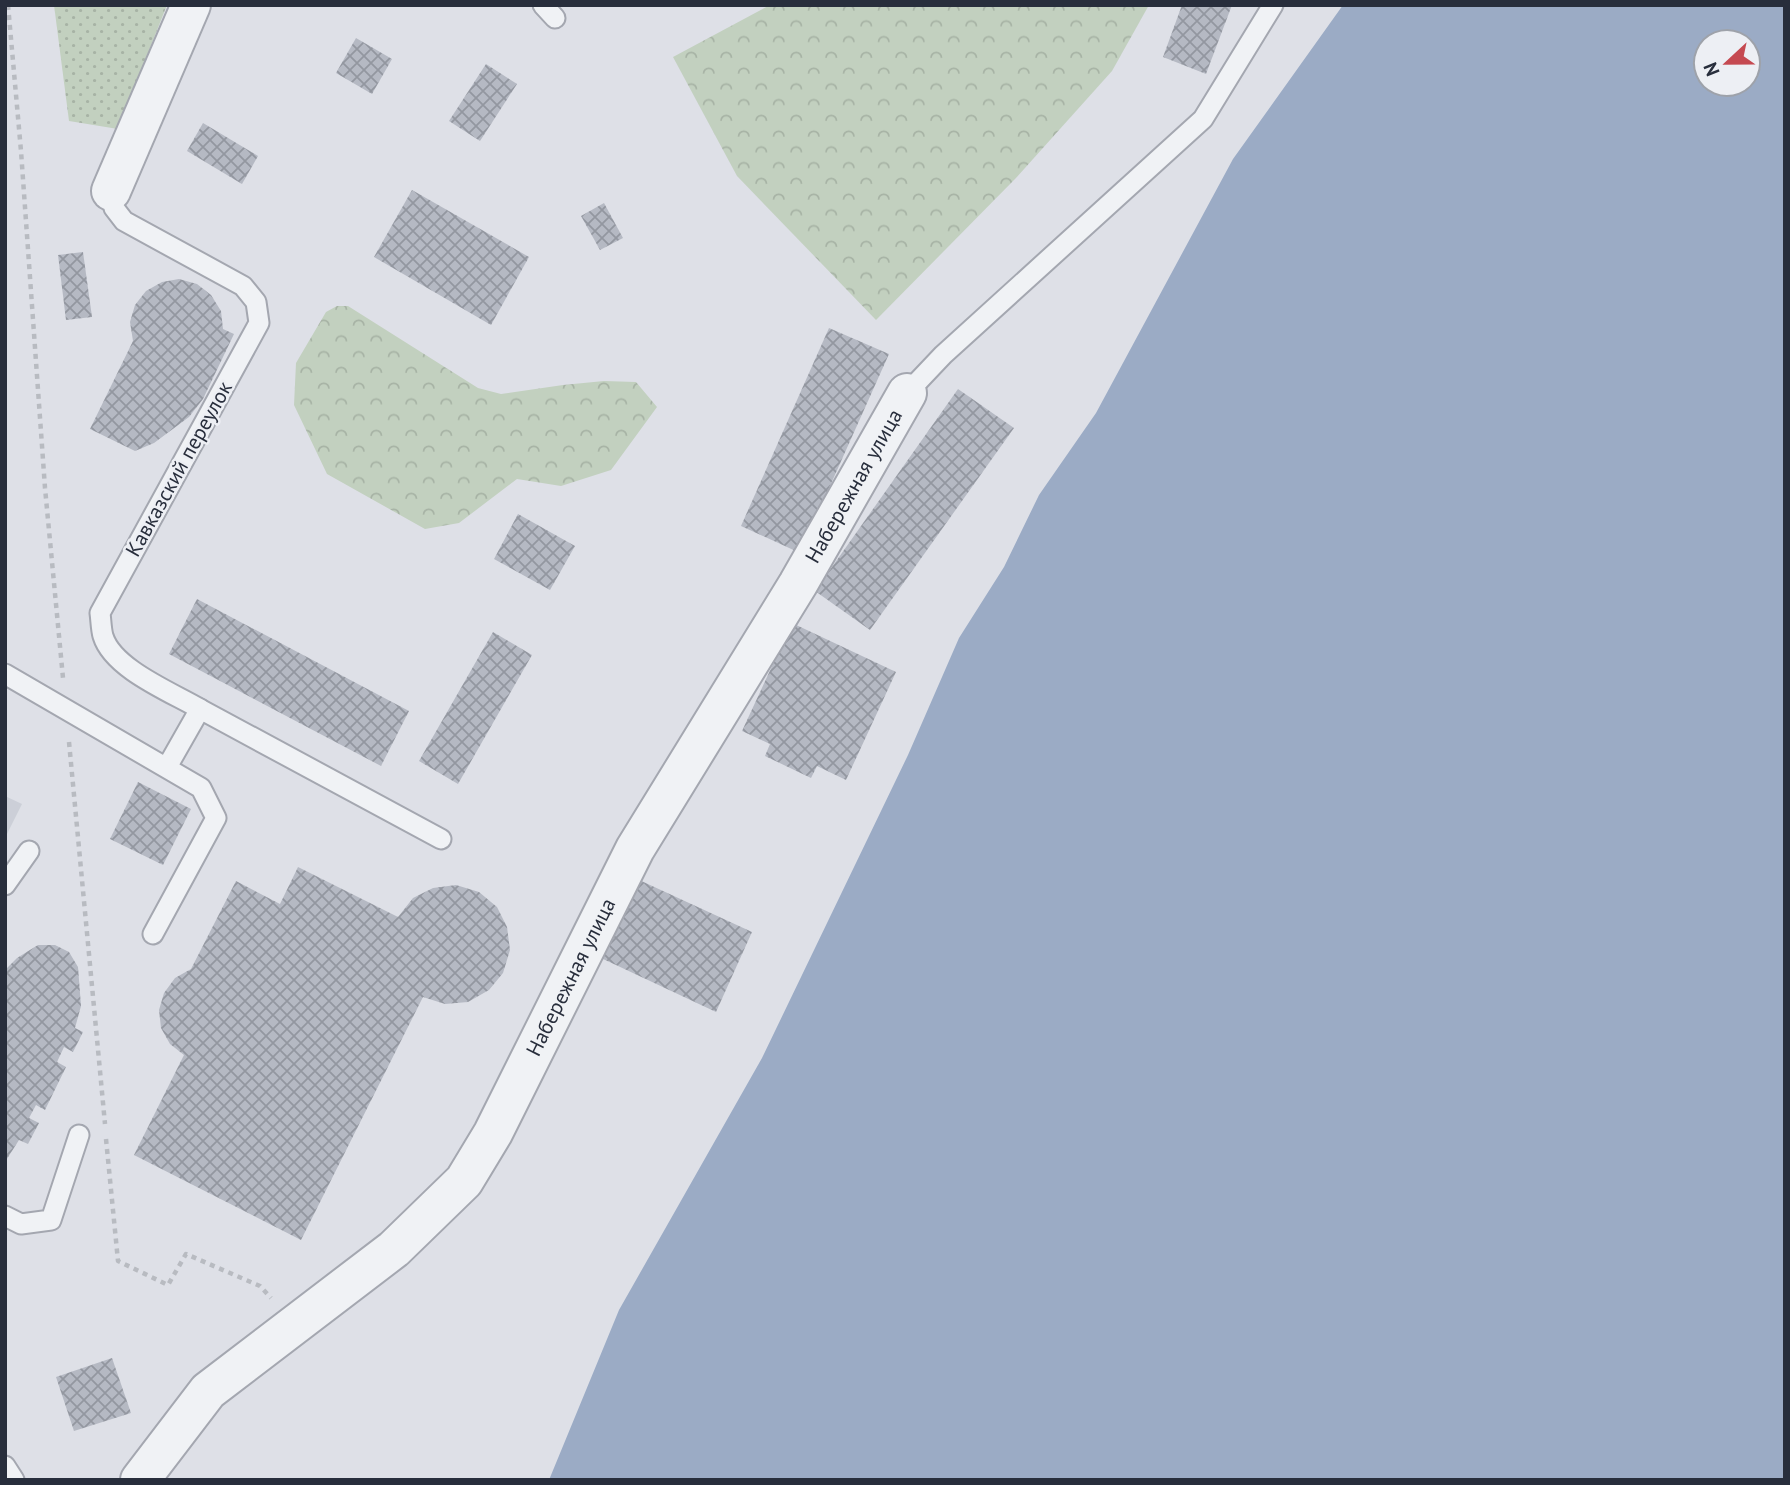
<svg xmlns="http://www.w3.org/2000/svg" width="1790" height="1485" font-family="'PT Sans',sans-serif">
<defs>
<pattern id="grass-dots" width="8" height="8" patternUnits="userSpaceOnUse" patternTransform="scale(1.75)"><rect width="8" height="8" fill="#c2d0bf"/><path d="M2 2h.1M6 6h.1" fill="none" stroke="#a7b3a5" stroke-width="1.8" stroke-linecap="round"/></pattern>
<pattern id="forest-crowns" width="20" height="18" patternUnits="userSpaceOnUse" patternTransform="scale(1.75)"><rect width="20" height="18" fill="#c2d0bf"/><path d="M2 6a3 3 0 1 1 6 0M12 15a3 3 0 1 1 6 0" fill="none" stroke="#a7b3a5"/></pattern>
<pattern id="building-cross-hatch" width="8" height="8" patternUnits="userSpaceOnUse" patternTransform="scale(1.75)"><rect width="8" height="8" fill="#b5b9c3"/><path d="M0 0l8 8M0 8l8-8" fill="none" stroke="#9397a0"/></pattern>
</defs>
<rect width="100%" height="100%" fill="#dee0e7"/>
<!-- built -->
<polygon fill="#cccfd8" points="5,796 22,804 5,838"/>
<!-- grass -->
<polygon fill="url(#grass-dots)" points="54,5 167,5 118,129 69,121"/>
<!-- forest -->
<g fill="url(#forest-crowns)">
<polygon points="770,5 1149,5 1112,71 1015,179 876,320 737,176 673,57"/>
<polygon points="337,306 348,306 478,388 501,394 563,385 604,381 636,382 657,407 611,470 561,486 517,479 459,523 425,529 327,474 294,405 296,363 326,312"/>
</g>
<!-- water -->
<path fill="#9babc5" fill-rule="evenodd" d="M 1343,5 L 1785,5 L 1785,1480 L 549,1480 L 619,1310 L 762,1058 L 908,755 L 959,638 L 1004,567 L 1039,495 L 1096,413 L 1233,159 ZM 1706,42 L 1748,42 L 1748,84 L 1706,84 Z"/>
<!-- building -->
<g fill="url(#building-cross-hatch)">
<polygon points="1182,5 1232,5 1206,74 1163,57"/>
<polygon points="356,38 392,59 372,94 336,73"/>
<polygon points="486,64 517,84 480,141 449,121"/>
<polygon points="203,123 258,156 242,184 187,151"/>
<polygon points="412,190 529,257 491,325 374,257"/>
<polygon points="604,203 623,238 600,250 581,216"/>
<polygon points="83,252 92,317 66,320 58,255"/>
<polygon points="179,279 197,284 211,295 221,311 223,329 234,334 203,399 189,417 154,443 135,451 90,429 133,341 130,322 135,305 146,291 162,282"/>
<polygon points="829,328 889,354 800,553 741,526"/>
<polygon points="958,389 1014,428 870,630 815,591"/>
<polygon points="518,514 575,546 550,590 494,559"/>
<polygon points="197,599 409,711 381,766 169,654"/>
<polygon points="792,623 896,672 846,780 817,766 811,778 765,756 770,744 742,731"/>
<polygon points="493,632 532,655 458,784 419,761"/>
<polygon points="138,782 191,809 163,865 110,839"/>
<polygon points="298,867 398,917 413,898 433,888 456,885 479,892 497,907 507,927 510,950 503,973 489,990 468,1002 445,1004 423,997 301,1240 134,1155 184,1055 170,1044 161,1028 159,1010 164,993 175,978 191,969 236,881 280,904"/>
<polygon points="637,879 752,932 716,1012 601,958"/>
<polygon points="38,945 55,945 69,952 78,967 81,1006 75,1028 83,1032 73,1052 64,1047 57,1062 66,1067 45,1110 36,1105 29,1118 39,1123 28,1144 19,1140 5,1162 5,970 17,958"/>
<polygon points="112,1358 131,1413 74,1431 56,1377"/>
</g>
<g fill="none" stroke-linecap="round" stroke-linejoin="round">
<defs>
<g id="lane">
<polyline points="543,5 555,18"/>
<path d="M 111,191 L 114,208 L 124,221 L 243,286 L 256,302 L 259,323 L 100,613 C 101,620 101,629 103,636 C 113,669 171,692 200,709 L 167,767"/>
<polyline points="907,393 943,355 1203,119 1273,5"/>
<polyline points="5,674 201,788 216,818 153,934"/>
<polyline points="200,709 441,839"/>
<polyline points="5,885 29,851"/>
<polyline points="5,1216 21,1224 51,1220 79,1135"/>
<polyline points="5,1466 14,1480"/>
</g>
<g id="street">
<polyline points="111,191 191,5"/>
<path id="s1" d="M 140,1480 L 208,1391 L 394,1249 L 464,1181 L 493,1133 L 635,849 L 798,584 L 907,393"/>
</g>
</defs>
<!-- lane casing -->
<use href="#lane" stroke="#a4a7b0" stroke-width="23"/>
<!-- street casing -->
<use href="#street" stroke="#a4a7b0" stroke-width="42"/>
<!-- path -->
<g stroke="#b8bbc1" stroke-width="4.5" stroke-dasharray="5 5" stroke-linecap="butt">
<polyline points="8,5 21,151 45,488 63,678"/>
<polyline points="69,742 105,1124"/>
<polyline points="106,1139 118,1261 168,1285 186,1254 260,1286 271,1298"/>
</g>
<!-- lane -->
<use href="#lane" stroke="#f0f2f5" stroke-width="19"/>
<!-- street -->
<use href="#street" stroke="#f0f2f5" stroke-width="38"/>
</g>
<g text-anchor="middle" stroke-width="5" stroke-linejoin="round" paint-order="stroke">
<!-- street labels -->
<g font-size="21" fill="#282e3c" stroke="#edeff4">
<text transform="translate(179 469) rotate(-61)" y="7">Кавказский переулок</text>
<text dy="7" stroke="none"><textPath href="#s1" startOffset="1241">Набережная улица</textPath></text>
<text dy="7" stroke="none"><textPath href="#s1" startOffset="674">Набережная улица</textPath></text>
</g>
</g>
<!-- border -->
<rect width="1790" height="1485" fill="none" stroke="#282e3c" stroke-width="14"/>
<!-- north arrow -->
<g transform="translate(1727 63) rotate(248)"><circle r="33" fill="#edeff4" stroke="#9ea2aa" stroke-width="2"/>
<path d="M0-5L12 26L0 18L-12 26Z" fill="#c54951"/>
<text y="-10" font-size="19" font-weight="bold" text-anchor="middle" fill="#282e3c">N</text>
</g>
</svg>
